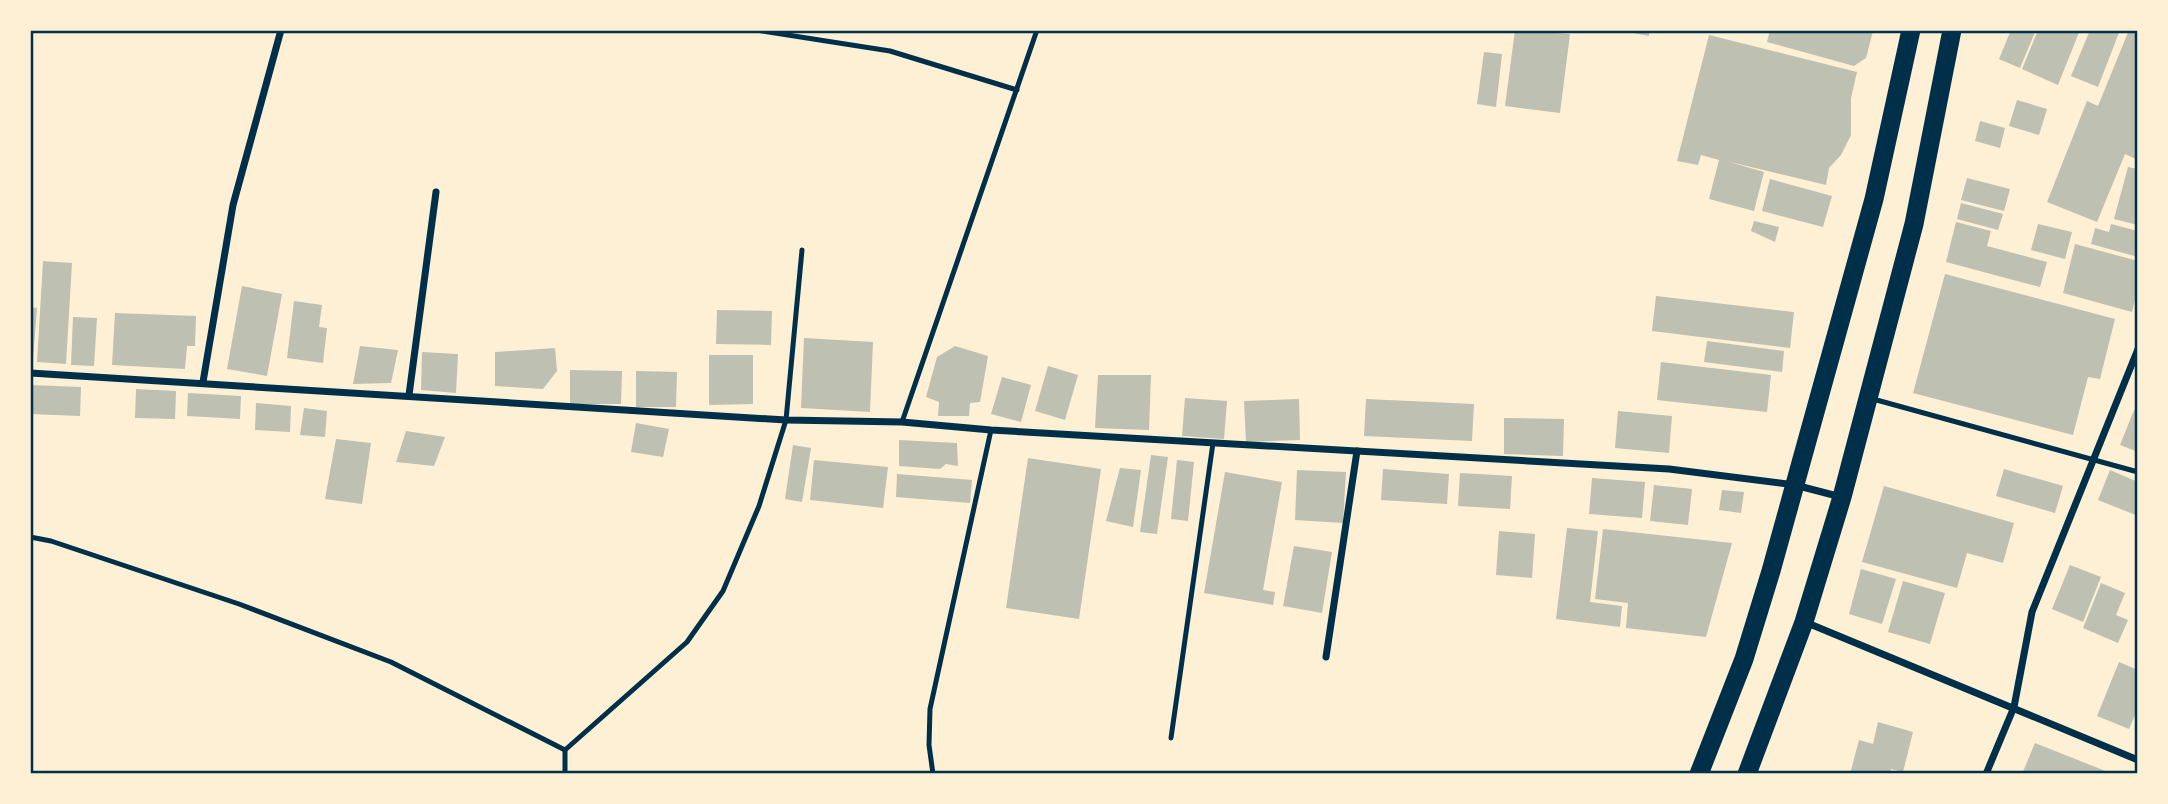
<svg xmlns="http://www.w3.org/2000/svg" width="2168" height="804" font-family="Inter,sans-serif">
<rect width="100%" height="100%" fill="#fdf0d5"/>
<!-- building -->
<g fill="#bec0b2">
<polygon points="1515,30 1570,34 1560,113 1505,106"/>
<polygon points="1617,30 1649,30 1649,36"/>
<polygon points="1770,30 1873,30 1873,31 1866,58 1854,66 1767,42"/>
<polygon points="2011,30 2036,30 2020,68 1999,59"/>
<polygon points="2038,30 2080,30 2058,85 2022,69"/>
<polygon points="2090,30 2120,30 2098,87 2071,76"/>
<polygon points="2129,30 2138,30 2138,160 2125,154 2097,222 2047,202 2087,101 2098,106"/>
<polygon points="1709,35 1857,72 1851,98 1851,135 1841,155 1829,168 1826,185 1726,161 1764,172 1754,211 1709,199 1719,160 1701,155 1698,165 1677,161"/>
<polygon points="1484,52 1502,54 1496,107 1477,104"/>
<polygon points="2017,100 2047,109 2039,135 2009,126"/>
<polygon points="1980,121 2005,128 2000,148 1975,141"/>
<polygon points="2128,167 2138,169 2138,225 2114,219"/>
<polygon points="1967,178 2010,189 2004,211 1961,200"/>
<polygon points="1770,179 1832,196 1823,227 1762,211"/>
<polygon points="1961,203 2003,214 1998,230 1957,219"/>
<polygon points="1754,221 1779,227 1775,242 1751,231"/>
<polygon points="1956,222 1991,231 1987,246 2047,262 2040,287 1946,262"/>
<polygon points="2038,224 2072,232 2065,259 2031,250"/>
<polygon points="2111,224 2138,231 2138,257 2091,244 2095,228 2109,232"/>
<polygon points="2075,244 2138,261 2138,287 2132,312 2063,293"/>
<polygon points="43,261 72,263 66,364 37,362"/>
<polygon points="1945,274 2115,319 2100,379 2088,377 2073,435 1913,393"/>
<polygon points="242,286 282,294 267,376 227,369"/>
<polygon points="1656,296 1794,312 1790,348 1652,331"/>
<polygon points="294,301 322,305 319,327 327,328 323,363 287,358"/>
<polygon points="30,307 37,308 33,360 30,360"/>
<polygon points="717,310 772,311 771,345 716,344"/>
<polygon points="115,313 196,316 195,346 187,346 185,369 112,365"/>
<polygon points="73,317 97,318 94,366 71,365"/>
<polygon points="804,338 873,342 870,412 801,408"/>
<polygon points="1707,341 1784,351 1782,372 1704,362"/>
<polygon points="360,346 398,350 391,383 353,384"/>
<polygon points="955,346 988,356 980,402 970,403 969,416 938,416 939,402 926,397 937,357"/>
<polygon points="555,348 557,371 543,389 495,386 495,352"/>
<polygon points="422,352 458,354 456,393 421,390"/>
<polygon points="709,355 753,355 753,404 709,405"/>
<polygon points="1661,362 1771,375 1767,412 1657,400"/>
<polygon points="1048,366 1078,375 1065,420 1035,411"/>
<polygon points="570,370 622,371 621,404 570,404"/>
<polygon points="636,371 677,372 676,407 636,407"/>
<polygon points="1098,375 1151,375 1149,430 1095,428"/>
<polygon points="1002,377 1031,385 1021,422 991,414"/>
<polygon points="30,385 81,387 80,416 30,414"/>
<polygon points="136,389 176,391 175,419 135,418"/>
<polygon points="188,393 241,396 240,419 187,416"/>
<polygon points="1185,398 1227,401 1224,439 1182,436"/>
<polygon points="1299,399 1300,440 1246,442 1244,401"/>
<polygon points="1366,399 1474,404 1472,441 1364,436"/>
<polygon points="256,403 291,406 290,432 255,430"/>
<polygon points="304,408 327,411 325,437 300,435"/>
<polygon points="2134,410 2138,412 2138,452 2120,445"/>
<polygon points="1618,411 1672,416 1669,453 1615,448"/>
<polygon points="1504,418 1564,419 1563,456 1504,454"/>
<polygon points="636,423 669,429 663,457 631,452"/>
<polygon points="406,431 445,437 434,466 396,462"/>
<polygon points="336,439 371,443 362,504 325,499"/>
<polygon points="899,440 957,443 958,466 946,464 940,469 899,466"/>
<polygon points="793,445 811,448 802,502 785,499"/>
<polygon points="1151,455 1168,457 1157,534 1140,532"/>
<polygon points="1028,458 1101,469 1079,619 1006,608"/>
<polygon points="814,460 888,467 883,508 810,500"/>
<polygon points="1177,460 1194,462 1188,521 1171,519"/>
<polygon points="1120,468 1141,470 1133,527 1106,521"/>
<polygon points="1383,469 1449,474 1447,504 1381,500"/>
<polygon points="2004,469 2063,486 2055,513 1996,496"/>
<polygon points="1297,470 1346,472 1343,523 1295,520"/>
<polygon points="2110,470 2138,482 2138,516 2098,500"/>
<polygon points="1225,472 1282,482 1263,590 1275,592 1273,605 1204,593"/>
<polygon points="1460,473 1512,476 1510,509 1458,506"/>
<polygon points="897,474 972,480 970,503 896,497"/>
<polygon points="1592,478 1645,482 1642,518 1589,514"/>
<polygon points="1654,485 1692,489 1688,525 1650,521"/>
<polygon points="1884,486 2014,523 2003,563 1967,553 1957,588 1862,562"/>
<polygon points="1722,490 1744,492 1741,513 1719,510"/>
<polygon points="1567,528 1598,531 1590,602 1622,606 1620,627 1556,619"/>
<polygon points="1603,529 1732,543 1706,637 1626,628 1628,603 1595,599"/>
<polygon points="1499,531 1535,534 1532,578 1496,575"/>
<polygon points="1294,546 1332,552 1322,613 1283,606"/>
<polygon points="2070,565 2101,577 2083,622 2052,609"/>
<polygon points="1861,569 1896,579 1882,624 1849,614"/>
<polygon points="1903,581 1945,593 1930,644 1888,632"/>
<polygon points="2101,583 2125,593 2116,615 2128,620 2118,643 2083,628"/>
<polygon points="2119,662 2138,670 2138,708 2129,729 2097,716"/>
<polygon points="1878,722 1913,732 1903,772 1891,769 1890,774 1850,774 1859,740 1873,744"/>
<polygon points="2035,743 2113,774 2022,774"/>
</g>
<g fill="none" stroke-linecap="round" stroke-linejoin="round">
<!-- service -->
<g stroke="#003049" stroke-width="5">
<polyline points="756,30 890,51 1017,90"/>
<polyline points="1873,399 2138,472"/>
<polyline points="902,422 1037,30"/>
<polyline points="30,537 51,541 239,604 391,662 565,750"/>
<polyline points="1171,738 1213,443"/>
<polyline points="565,774 565,750 687,642 723,591 759,506 786,420 802,250"/>
<polyline points="933,774 929,745 930,709 991,430"/>
</g>
<!-- minor -->
<g stroke="#003049" stroke-width="7">
<polyline points="30,373 786,420 902,422 991,430 1669,469 1795,485 1841,497"/>
<polyline points="203,382 233,205 281,30"/>
<polyline points="409,395 436,192"/>
<polyline points="1805,622 2138,760"/>
<polyline points="1326,657 1357,451"/>
<polyline points="1986,774 2014,707 2032,612 2138,349"/>
</g>
<!-- trunk -->
<g stroke="#003049" stroke-width="19">
<polyline points="1699,774 1744,659 1771,571 1874,199 1911,30"/>
<polyline points="1747,774 1804,622 1842,497 1914,224 1952,30"/>
</g>
</g>
<!-- border -->
<rect width="2168" height="804" fill="none" stroke="#fdf0d5" stroke-width="63"/>
<rect x="32" y="32" width="2104" height="740" fill="none" stroke="#003049" stroke-width="2.5"/>
</svg>
